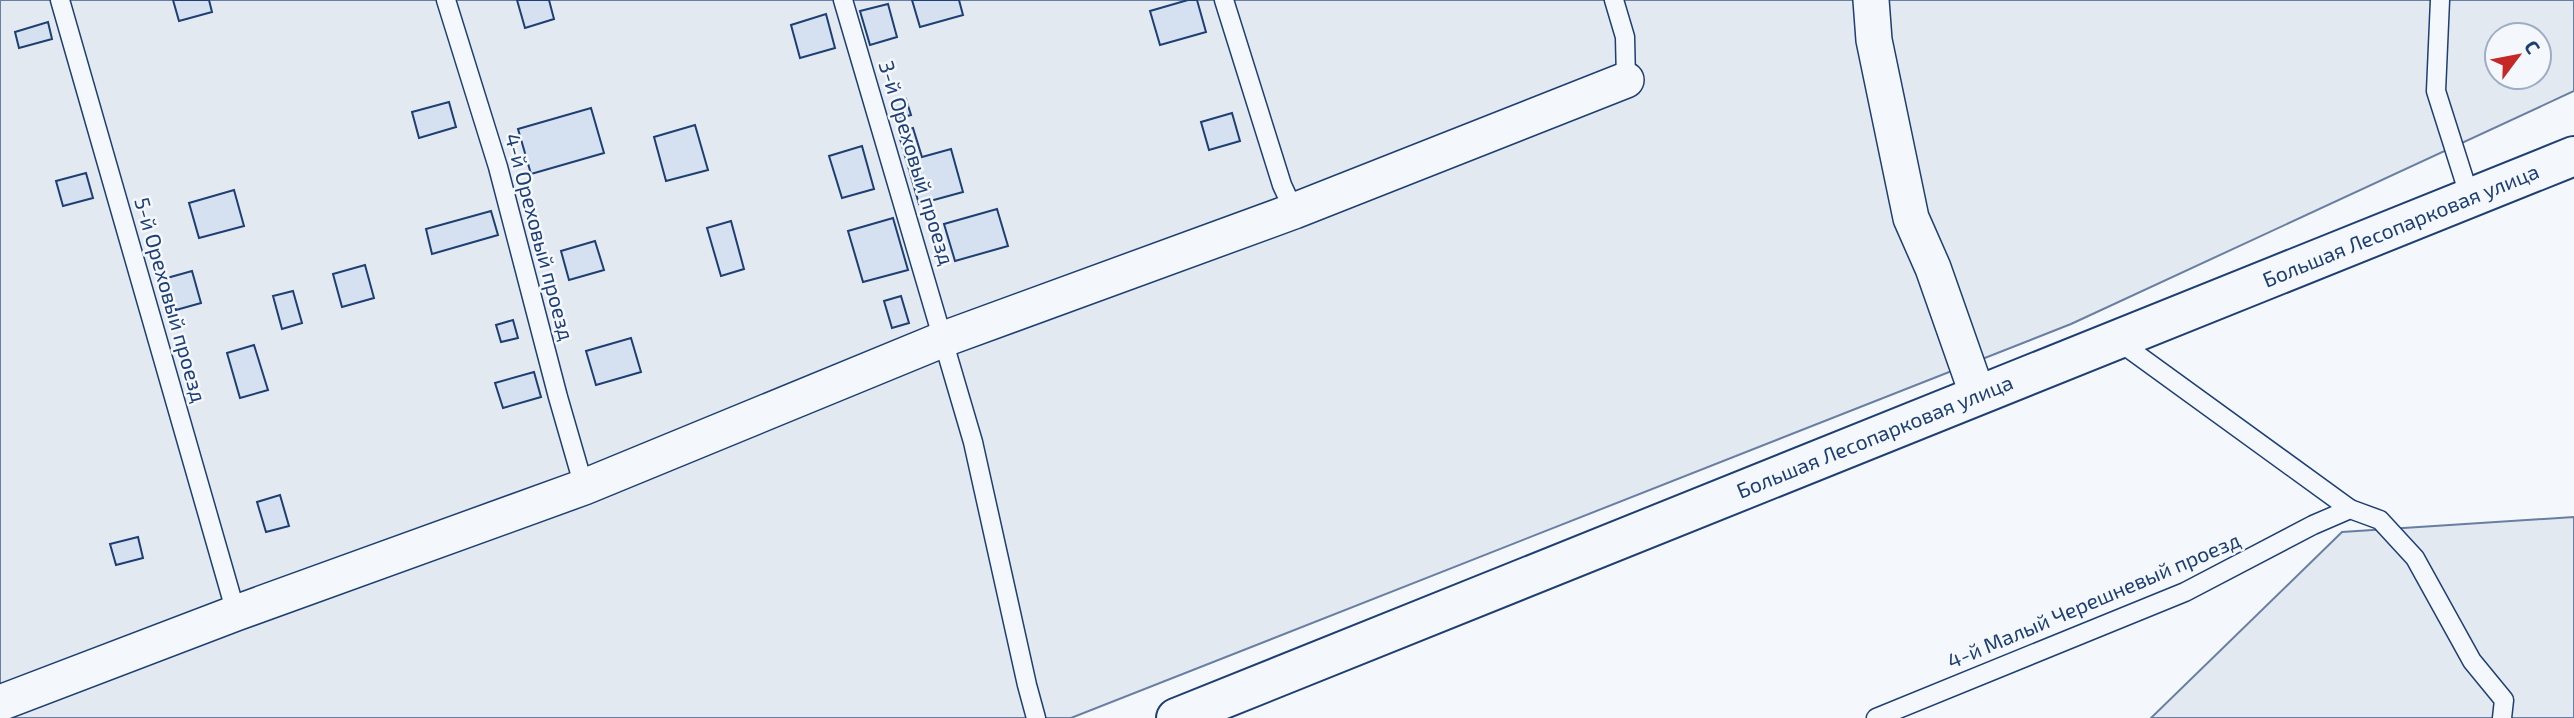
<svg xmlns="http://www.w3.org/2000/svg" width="2574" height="718" font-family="'Exo 2',sans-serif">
<rect width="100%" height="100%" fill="#f4f7fb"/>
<!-- green -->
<g fill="#e3e9f0" stroke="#687fa3" stroke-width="2" fill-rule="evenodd">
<path d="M 0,0 L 2574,0 L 2574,91 L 2071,324 L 1071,718 L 0,718 ZM 2497,35 L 2539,35 L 2539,77 L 2497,77 Z"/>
<polygon points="2574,517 2574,718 2151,718 2342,532"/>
</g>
<!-- building -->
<g fill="#d5e0f0" stroke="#1d3f73" stroke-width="2">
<polygon points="173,0 209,0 212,12 179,21"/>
<polygon points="517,0 549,0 554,19 525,28"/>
<polygon points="912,0 959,0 963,15 920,27"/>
<polygon points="1188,0 1197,0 1206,32 1160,45 1150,11"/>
<polygon points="888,4 897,37 870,45 860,11"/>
<polygon points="826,14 835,48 800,58 791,25"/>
<polygon points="48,22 52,39 19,48 15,32"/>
<polygon points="906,99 911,115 896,119 891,103"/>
<polygon points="449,102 456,127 419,138 412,112"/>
<polygon points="591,108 604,153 531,174 518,129"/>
<polygon points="1232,113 1240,141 1209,150 1201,122"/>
<polygon points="695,125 708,170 666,181 654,137"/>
<polygon points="913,128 922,157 951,149 963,192 919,204 898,132"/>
<polygon points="862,146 874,189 842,198 829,156"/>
<polygon points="86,173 93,198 63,206 56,181"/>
<polygon points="234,190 244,226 199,238 189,203"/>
<polygon points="997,209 1008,246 955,261 944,224"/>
<polygon points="491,211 498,235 432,254 426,229"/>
<polygon points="893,218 908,270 863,282 848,231"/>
<polygon points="731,221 744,269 721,276 707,228"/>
<polygon points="595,241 604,270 569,280 561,251"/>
<polygon points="365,265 374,298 342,307 333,274"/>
<polygon points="192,271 201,303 176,310 167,278"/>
<polygon points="293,291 302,323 282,329 273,296"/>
<polygon points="901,296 909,323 892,328 884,301"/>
<polygon points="513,320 518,338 501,342 496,325"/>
<polygon points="631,338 641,372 596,385 586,351"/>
<polygon points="254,345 268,390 240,398 227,353"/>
<polygon points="534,372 541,397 503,408 495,383"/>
<polygon points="280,495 289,526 266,532 257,502"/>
<polygon points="138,537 143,558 116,565 110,544"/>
</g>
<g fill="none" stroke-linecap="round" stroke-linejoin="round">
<defs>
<g id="lane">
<polyline points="60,0 236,613"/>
<polyline points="446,0 498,167 558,397 584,487"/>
<polyline points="843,0 973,442 1027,685 1036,718"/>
<polyline points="1224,0 1282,185 1294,211"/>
<polyline points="1614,0 1625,37 1626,80"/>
<polyline points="2440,0 2436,91 2470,198"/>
<polyline points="2117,340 2350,509"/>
<polyline points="1876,718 2185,592 2313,525 2350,509 2380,520 2415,558 2472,661 2504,700 2502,718"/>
</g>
<g id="street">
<polyline points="1871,0 1874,40 1911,218 1933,268 1978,396"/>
<polyline points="0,703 236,613 584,487 944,339 1294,211 1626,80"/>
</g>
<polyline id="secondary" points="1176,718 2574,156"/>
</defs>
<!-- lane casing -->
<use href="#lane" stroke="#1d3f73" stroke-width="21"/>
<!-- street casing -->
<use href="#street" stroke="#1d3f73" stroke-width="38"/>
<!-- secondary casing -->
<use href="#secondary" stroke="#1d3f73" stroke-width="42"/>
<!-- lane -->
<use href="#lane" stroke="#f4f7fb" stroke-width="18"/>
<!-- street -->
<use href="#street" stroke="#f4f7fb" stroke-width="35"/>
<!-- secondary -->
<use href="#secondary" stroke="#f4f7fb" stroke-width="38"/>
</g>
<g text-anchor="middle" stroke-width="5" stroke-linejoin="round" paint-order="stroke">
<!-- street labels -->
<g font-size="21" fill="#1d3f73" stroke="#f4f7fb">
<text transform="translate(916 163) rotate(73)" y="7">3-й Ореховый проезд</text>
<text transform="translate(2401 226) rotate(-22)" y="7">Большая Лесопарковая улица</text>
<text transform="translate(539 237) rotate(75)" y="7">4-й Ореховый проезд</text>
<text transform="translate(170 300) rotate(74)" y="7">5-й Ореховый проезд</text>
<text transform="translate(1875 437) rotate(-22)" y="7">Большая Лесопарковая улица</text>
<text transform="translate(2094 601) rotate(-23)" y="7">4-й Малый Черешневый проезд</text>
</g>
</g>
<!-- north arrow -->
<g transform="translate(2518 56) rotate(58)"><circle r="33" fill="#f4f7fb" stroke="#9eadc5" stroke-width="2"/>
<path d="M0-5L12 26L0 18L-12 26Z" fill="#c62828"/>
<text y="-10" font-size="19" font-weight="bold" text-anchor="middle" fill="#1d3f73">С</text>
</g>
</svg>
